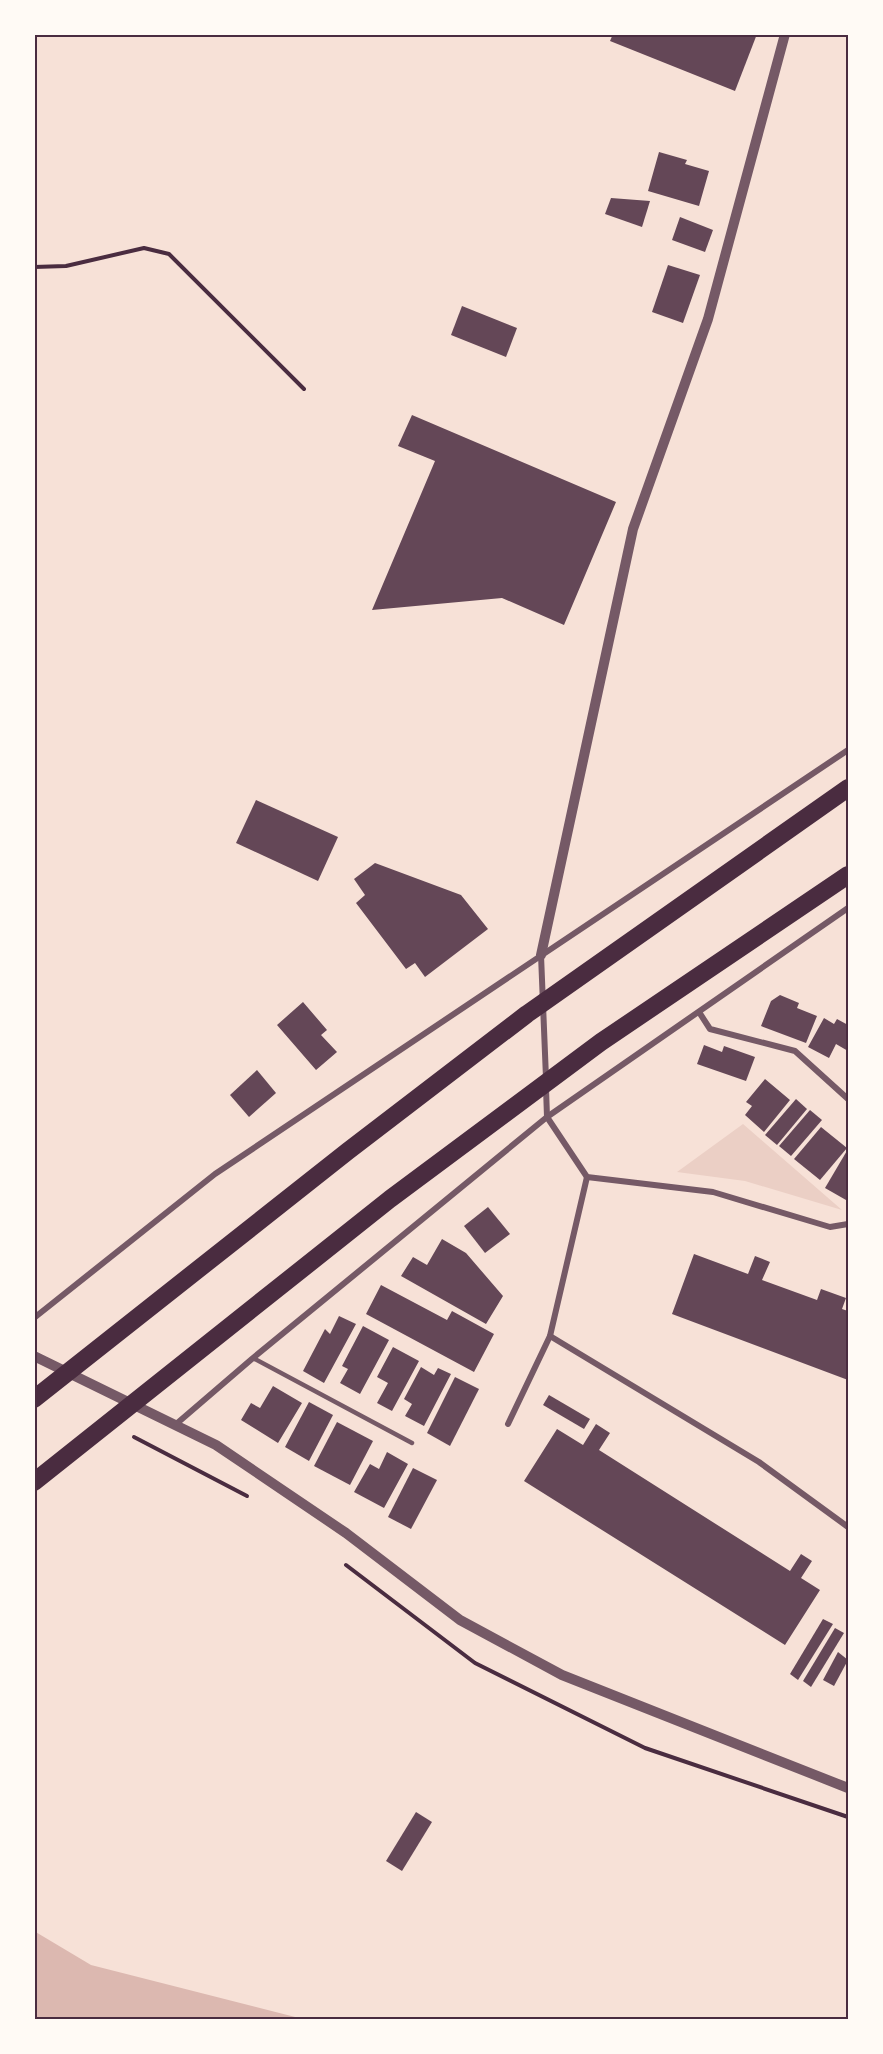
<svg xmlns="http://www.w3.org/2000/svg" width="883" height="2054" font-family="'Titillium Web',sans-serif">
<rect width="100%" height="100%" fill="#f7e1d7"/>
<!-- green -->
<polygon fill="#ebcfc5" points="743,1124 842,1210 745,1181 677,1172"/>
<!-- water -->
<polygon fill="#dcb8b0" points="34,1931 91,1965 303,2019 35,2019"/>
<!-- building -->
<g fill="#644757">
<polygon points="613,34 757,34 735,91 610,41"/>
<polygon points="659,152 687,160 685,164 709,171 699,206 648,191"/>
<polygon points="611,198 650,201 642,227 605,214"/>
<polygon points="680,217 713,230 705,252 672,240"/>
<polygon points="668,265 700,275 683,323 652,312"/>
<polygon points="462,306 517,328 506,357 451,335"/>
<polygon points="412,415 616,502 564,625 502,598 372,610 435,461 398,446"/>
<polygon points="256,800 338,837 318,881 236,843"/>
<polygon points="375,863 461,895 488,929 425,977 415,963 406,969 356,903 365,895 354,879"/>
<polygon points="780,995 799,1003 797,1008 817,1016 806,1043 761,1026 771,1001"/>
<polygon points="303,1002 327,1030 321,1035 337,1052 316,1070 277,1025"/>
<polygon points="824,1018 834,1024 837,1019 848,1025 848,1051 836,1044 829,1058 808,1047"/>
<polygon points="704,1045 722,1052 724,1046 755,1057 746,1081 697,1064"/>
<polygon points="257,1070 276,1093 249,1117 230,1095"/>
<polygon points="765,1079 790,1100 764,1132 745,1115 752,1106 746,1102"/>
<polygon points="796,1099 807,1109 777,1145 765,1135"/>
<polygon points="810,1110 822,1120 791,1156 779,1146"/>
<polygon points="821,1127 847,1148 820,1180 794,1159"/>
<polygon points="848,1149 848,1196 846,1200 825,1188"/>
<polygon points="488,1207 510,1234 485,1253 464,1226"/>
<polygon points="442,1239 466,1253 503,1296 486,1324 401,1276 413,1257 427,1265"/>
<polygon points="694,1254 748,1274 755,1256 770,1262 762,1280 817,1300 821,1289 846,1298 842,1309 848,1311 848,1380 672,1314"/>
<polygon points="381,1285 447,1320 452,1311 494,1334 474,1372 366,1314"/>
<polygon points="339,1316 356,1324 324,1383 303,1371 325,1329 330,1334"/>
<polygon points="363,1326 389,1340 360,1394 340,1383 348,1369 342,1366"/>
<polygon points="393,1347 419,1361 392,1411 377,1403 388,1383 377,1377"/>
<polygon points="421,1367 434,1375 438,1368 451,1374 424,1426 405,1416 412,1404 404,1399"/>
<polygon points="455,1377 479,1389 450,1446 427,1433"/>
<polygon points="273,1386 302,1403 278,1443 241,1420 251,1403 260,1408"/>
<polygon points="549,1395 590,1419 584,1429 543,1405"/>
<polygon points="309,1402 333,1415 309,1461 285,1447"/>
<polygon points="337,1422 373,1441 350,1485 314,1466"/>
<polygon points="596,1424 610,1433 599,1450 790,1571 801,1554 812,1561 801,1578 820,1590 785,1645 524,1481 557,1429 583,1445"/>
<polygon points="387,1452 408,1464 384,1508 354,1492 370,1464 379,1469"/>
<polygon points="413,1468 437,1480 411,1529 388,1517"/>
<polygon points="823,1619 833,1624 798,1680 790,1674"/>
<polygon points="835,1628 844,1633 811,1687 803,1681"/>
<polygon points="838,1652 848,1660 834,1686 823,1680"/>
<polygon points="416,1812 432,1822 402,1871 386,1861"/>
</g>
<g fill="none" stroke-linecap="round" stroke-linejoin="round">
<!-- path -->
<g stroke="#4a2c40" stroke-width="4">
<polyline points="34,267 66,266 144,248 169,254 304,389"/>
<polyline points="134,1437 247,1496"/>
<polyline points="346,1565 475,1663 645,1748 848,1817"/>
</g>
<!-- service -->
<polyline stroke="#755966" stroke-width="4.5" points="253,1358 412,1443"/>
<!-- minor -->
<g stroke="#755966" stroke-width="6">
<polyline points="541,955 546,1078"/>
<polyline points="699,1012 710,1029 795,1051 848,1099"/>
<polyline points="546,1088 547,1117 587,1177 713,1192 830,1227 848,1224"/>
<polyline points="34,1318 215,1174 848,750"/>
<polyline points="550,1336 759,1462 848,1527"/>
<polyline points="508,1424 550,1336 587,1177"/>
<polyline points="175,1425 253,1358 547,1117 848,908"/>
</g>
<!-- tertiary -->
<g stroke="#755966" stroke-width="10">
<polyline points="541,955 633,529 708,319 785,34"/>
<polyline points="34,1356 216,1445 346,1533 460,1620 562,1675 848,1788"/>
</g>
<!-- motorway -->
<g stroke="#4a2c40" stroke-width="18">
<polyline points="34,1399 348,1151 527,1014 848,788"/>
<polyline points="34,1482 390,1199 601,1042 848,875"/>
</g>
</g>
<!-- border -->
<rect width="883" height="2054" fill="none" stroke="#fffaf5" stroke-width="72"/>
<rect x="36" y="36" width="811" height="1982" fill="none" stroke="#4a2c40" stroke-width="2"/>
</svg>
